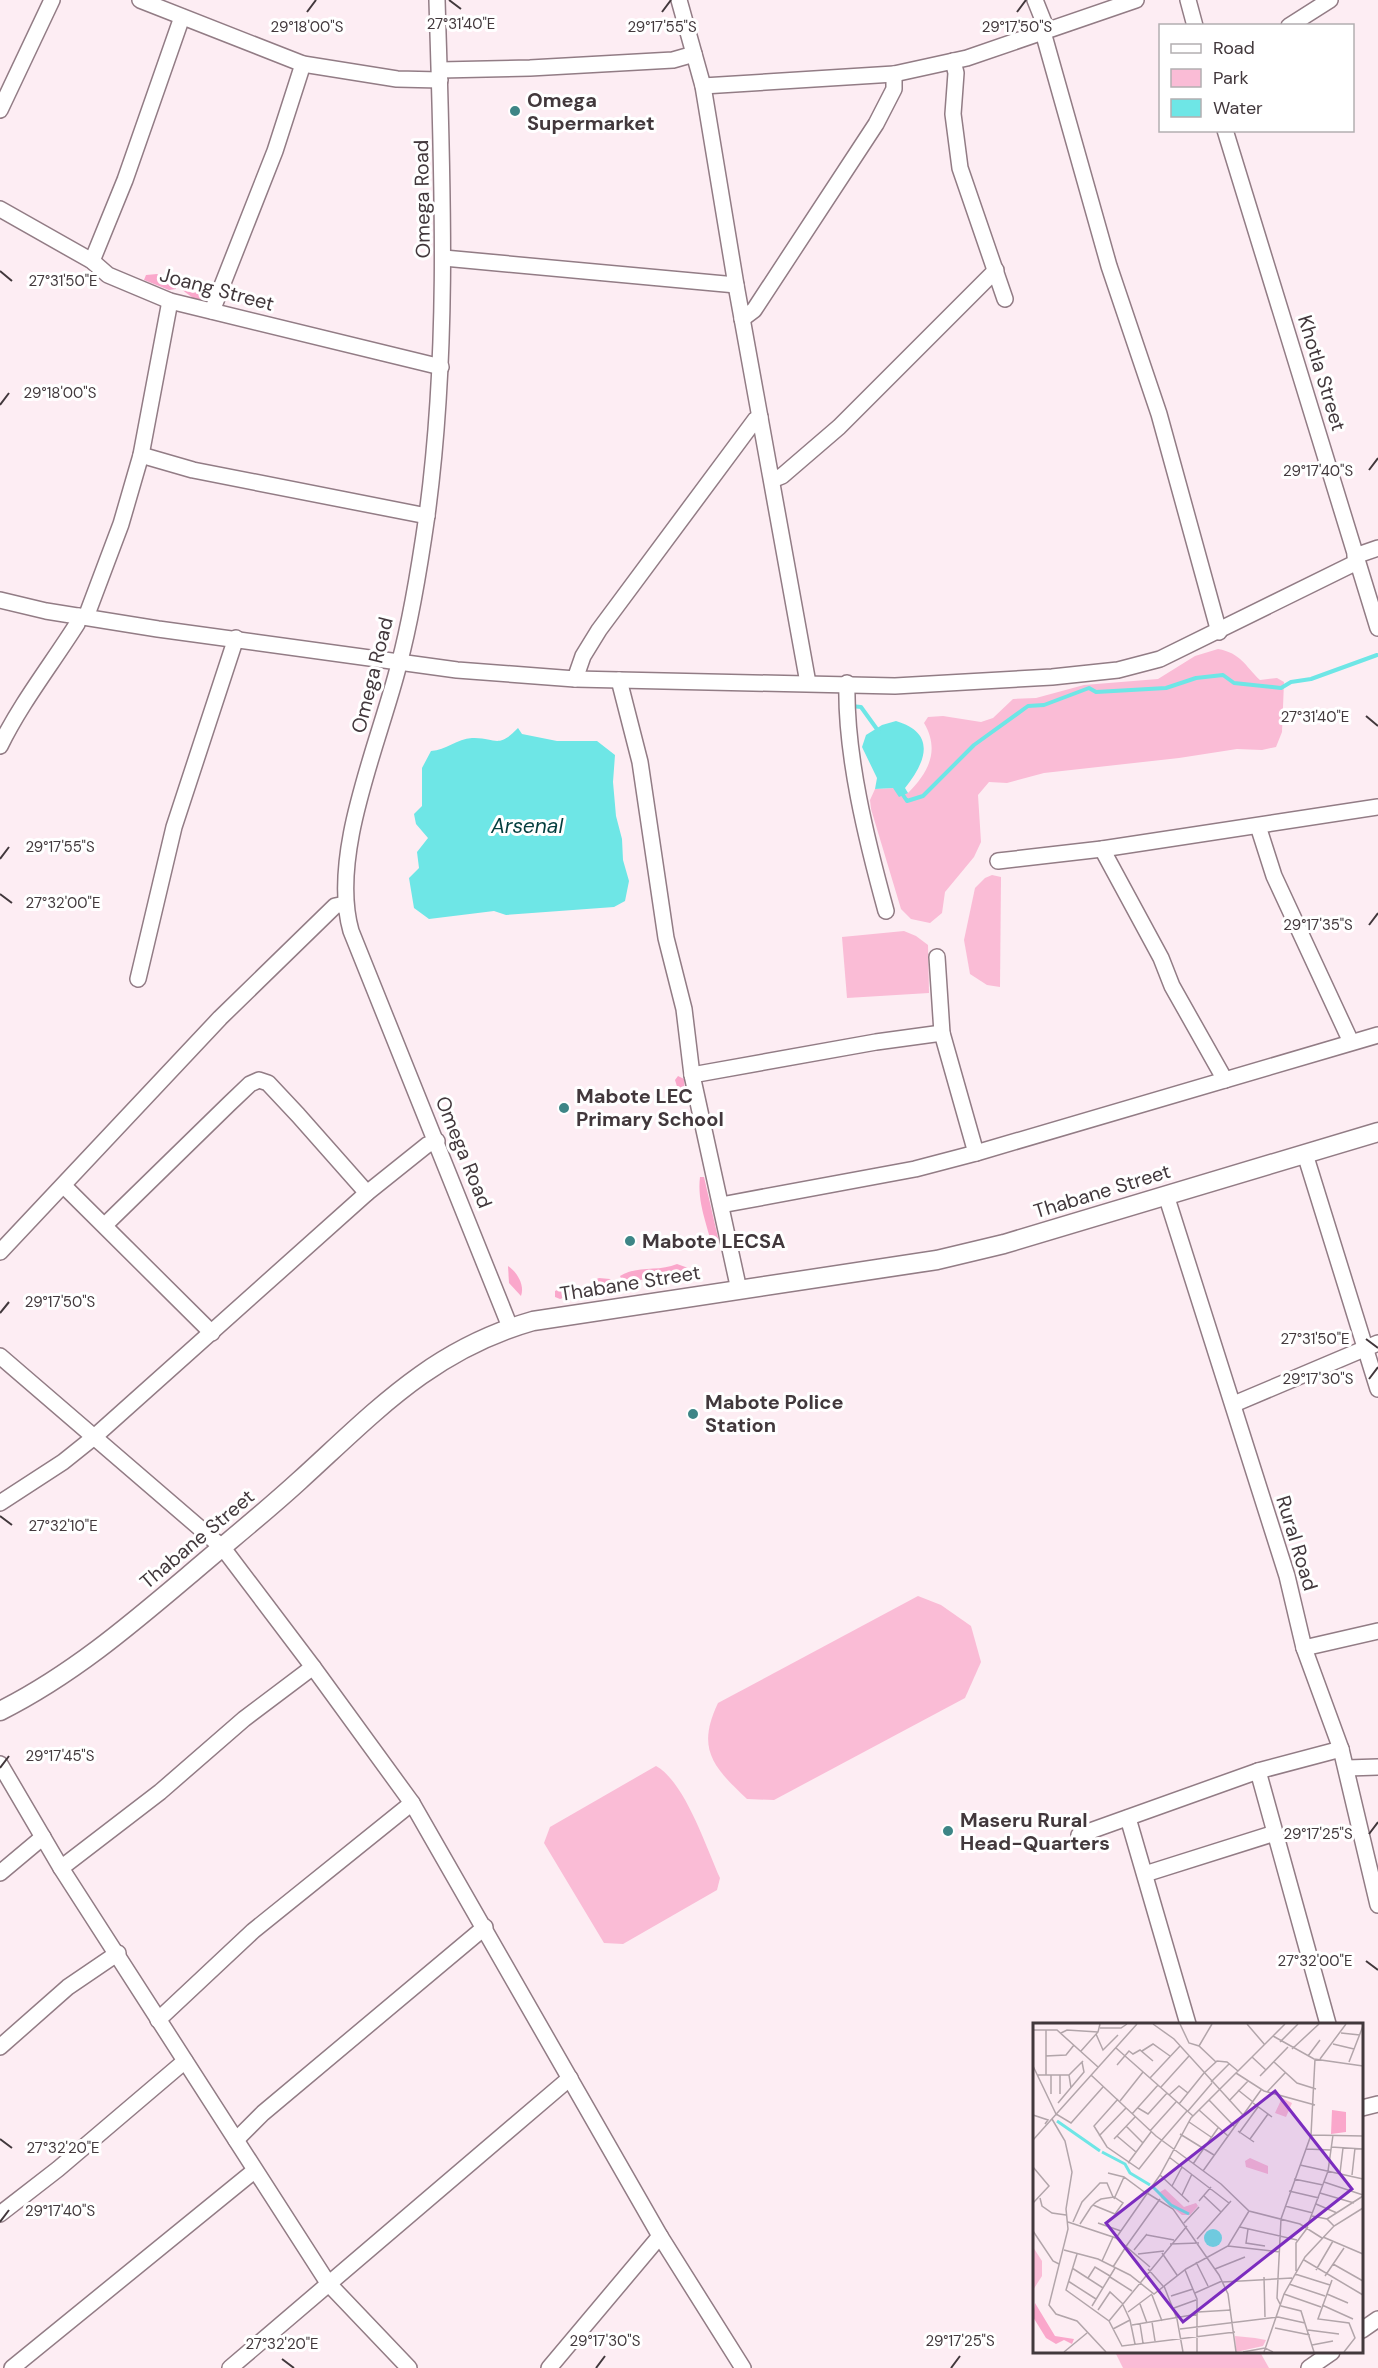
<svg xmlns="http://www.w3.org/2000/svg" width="1378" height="2368" font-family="'DM Sans',sans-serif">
<rect width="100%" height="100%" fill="#fdedf3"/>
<!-- green -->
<g fill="#fabcd6">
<path d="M 1218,649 C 1241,653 1245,666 1260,680 L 1277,678 L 1284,682 L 1282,732 L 1276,747 L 1262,750 L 1237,749 L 1179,758 L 1044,773 L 1007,783 L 989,782 L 978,795 L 981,842 L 974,857 L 945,892 L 942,913 L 930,923 L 911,919 L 901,909 L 871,809 L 870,800 L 875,789 L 893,788 L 908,793 C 929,772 940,750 924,723 L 928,717 L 943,716 L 981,722 L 993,718 L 1013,699 L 1036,698 L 1084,685 L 1158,679 L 1195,656 Z"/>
<polygon points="992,875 1001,877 1000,987 987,985 970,974 964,940 975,888 985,878"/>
<polygon points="904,931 916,936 928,945 929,993 847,998 842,937"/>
<path d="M 918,1596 L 941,1605 L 971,1626 L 981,1662 L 965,1698 L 774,1800 L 747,1799 C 713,1767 696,1749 718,1703 Z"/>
<path d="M 656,1766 C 685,1782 706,1847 720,1878 L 717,1890 L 623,1944 L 604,1943 L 544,1843 L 550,1827 Z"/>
<polygon points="1115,2352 1260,2352 1269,2368 1123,2368"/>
</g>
<!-- forest -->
<g fill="#faa7cb">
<polygon points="157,274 176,284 176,289 169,290 144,280 146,275"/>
<polygon points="188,284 209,296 206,302 197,301 181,289 183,285"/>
<polygon points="678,1076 684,1079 685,1099 681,1099 675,1080"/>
<path d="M 700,1177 L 704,1177 L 719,1242 L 717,1248 L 712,1246 C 707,1224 697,1202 700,1177 Z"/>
<path d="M 677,1264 L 691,1269 L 685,1276 C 664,1274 644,1282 622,1280 L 620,1276 C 638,1265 659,1272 677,1264 Z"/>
<path d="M 508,1266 C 517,1272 525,1285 521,1296 L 509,1283 Z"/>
<polygon points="599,1278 610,1279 613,1283 603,1288 593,1286 592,1281"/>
<polygon points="567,1286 571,1288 572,1295 560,1299 555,1297 555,1291"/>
</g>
<!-- water -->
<g fill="#6ee6e6">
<path d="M 896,721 C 937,733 926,762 905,788 L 908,793 L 899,797 L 893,788 L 875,789 L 877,778 L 862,747 L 866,735 L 882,725 Z"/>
<path d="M 518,728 L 522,734 L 557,741 L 597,741 L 615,755 L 613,782 L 616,816 L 622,839 L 623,860 L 629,881 L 625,901 L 614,907 L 506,915 L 494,911 L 429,919 L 414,908 L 409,878 L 419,868 L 417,852 L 428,838 L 416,824 L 414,814 L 422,806 L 422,768 L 431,751 C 446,750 457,739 472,738 C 496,737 497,750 518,728 Z"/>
</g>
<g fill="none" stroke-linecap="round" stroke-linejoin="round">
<!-- stream -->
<g stroke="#6ee6e6" stroke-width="4">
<polyline points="851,706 861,707 879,732"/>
<polyline points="901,792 907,801 923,796 974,745 1028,706 1044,705 1089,688 1096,692 1166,688 1196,678 1223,675 1234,683 1281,688 1291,682 1311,679 1377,655"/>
</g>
<defs>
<g id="minor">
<polyline points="140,0 303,64 397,79 440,80"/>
<path d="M 437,0 C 442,172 450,344 427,515 C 420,564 412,616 399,664 C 380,741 329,854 351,931 L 510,1327"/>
<polyline points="679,0 703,86 736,285 808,683"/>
<polyline points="1035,0 1047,30"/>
<polyline points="1188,0 1195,26"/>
<polyline points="1289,26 1330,0"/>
<polyline points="1043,32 1109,266 1159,414 1219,632"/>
<polyline points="953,61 956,73 953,114 960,168 1005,299"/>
<polyline points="440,70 530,68 673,60 694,54"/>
<polyline points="703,86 894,74 967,58 1136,0"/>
<polyline points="0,110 52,0"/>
<polyline points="1225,130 1378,628"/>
<polyline points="0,209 92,261 108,275 170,301 441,367"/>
<polyline points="444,258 736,285"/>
<polyline points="92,261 125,180 182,17"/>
<polyline points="212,311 275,151 303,64"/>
<polyline points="742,319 754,310 876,124 894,89 894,74"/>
<polyline points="141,455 193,470 427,516"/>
<polyline points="772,480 782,476 839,427 996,270"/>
<polyline points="1355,556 1378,548"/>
<polyline points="0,600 46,611 158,629 457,670 575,679 895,686 1052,677 1118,670 1160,659 1357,562"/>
<polyline points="86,617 121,524 141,455 170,301"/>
<polyline points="575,679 583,656 599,630 755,420 760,417"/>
<polyline points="619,680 640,762 666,938 684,1009 692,1075 739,1290"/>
<path d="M 847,683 C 845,754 867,842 886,911"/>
<path d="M 0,746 C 21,703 51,665 77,624 L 79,616"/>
<polyline points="1258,826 1274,876 1351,1042"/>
<polyline points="1102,849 1161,958 1172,986 1225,1080"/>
<polyline points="998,861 1102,849 1378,807"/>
<polyline points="937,957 942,1033 976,1153"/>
<polyline points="138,979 174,827 236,638"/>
<polyline points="692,1075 876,1042 942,1033"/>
<polyline points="1305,1154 1378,1389"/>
<polyline points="64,1186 212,1333"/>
<polyline points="1166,1195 1287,1576 1304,1648 1341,1749 1378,1905"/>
<polyline points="721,1205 915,1169 976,1153 1378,1035"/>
<polyline points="105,1225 229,1104 250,1084 259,1080 268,1083 298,1115 367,1193"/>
<polyline points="0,1252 220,1018 335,906 345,904"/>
<polyline points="0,1356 223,1548 313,1667 412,1803 660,2236 743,2368"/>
<polyline points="1234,1404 1378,1343"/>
<polyline points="0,1503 63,1462 93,1438 367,1193 427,1145 437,1141"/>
<polyline points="1304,1648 1378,1631"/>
<polyline points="0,1764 61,1868 328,2283 409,2368"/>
<polyline points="1347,1768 1378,1767"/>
<polyline points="1258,1771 1328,2024"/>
<polyline points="1128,1818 1188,2024"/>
<polyline points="1079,1835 1258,1771 1341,1749"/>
<polyline points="61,1868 160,1792 244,1719 313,1667"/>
<polyline points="0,1873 43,1837"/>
<polyline points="1145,1874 1275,1833"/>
<polyline points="158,2020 253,1931 412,1803"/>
<polyline points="0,2047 68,1987 118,1953"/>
<polyline points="1362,2108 1378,2104"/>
<polyline points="236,2140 263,2113 485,1927"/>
<polyline points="0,2214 58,2169 185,2061"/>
<polyline points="1362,2330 1378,2319"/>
<polyline points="12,2368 254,2171"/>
<polyline points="230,2368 570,2078"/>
<polyline points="549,2368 660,2236"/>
<polyline points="1309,2368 1332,2352"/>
</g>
<path id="tertiary" d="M 0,1711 C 70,1676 129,1626 188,1576 C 225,1544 263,1514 299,1481 C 375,1412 431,1350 533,1321 L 937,1260 L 1004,1244 L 1378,1132"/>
</defs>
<!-- minor casing -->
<use href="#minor" stroke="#927c85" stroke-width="18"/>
<!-- tertiary casing -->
<use href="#tertiary" stroke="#927c85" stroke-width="21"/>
<!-- minor -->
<use href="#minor" stroke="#fff" stroke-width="15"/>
<!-- tertiary -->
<use href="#tertiary" stroke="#fff" stroke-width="18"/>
</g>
<!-- ticks -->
<path fill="none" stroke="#42383c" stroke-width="2" d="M 449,0 L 461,9M 307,12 L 316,0M 662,12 L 671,0M 1017,12 L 1026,0M 0,271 L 12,281M 0,405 L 9,393M 1369,470 L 1378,458M 1366,716 L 1378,726M 0,859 L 9,847M 0,894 L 12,903M 1369,925 L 1378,913M 0,1313 L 9,1302M 1366,1339 L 1378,1348M 1369,1379 L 1378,1367M 0,1516 L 12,1525M 0,1768 L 9,1756M 1369,1834 L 1378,1822M 1366,1961 L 1378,1970M 0,2139 L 12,2148M 0,2222 L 9,2210M 282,2359 L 294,2368M 596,2368 L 605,2356M 951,2368 L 960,2356"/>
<!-- markers -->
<g fill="#3d8586" stroke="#fff" stroke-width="2">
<circle cx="515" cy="111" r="6"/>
<circle cx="564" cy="1108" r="6"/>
<circle cx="630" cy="1241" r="6"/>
<circle cx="693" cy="1414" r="6"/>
<circle cx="948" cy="1831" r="6"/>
</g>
<g text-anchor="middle" stroke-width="6" stroke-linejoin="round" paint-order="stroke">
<!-- poi labels -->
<g font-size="20" font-weight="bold" fill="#42383c" stroke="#fff" text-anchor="start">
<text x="527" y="107">Omega<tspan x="527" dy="23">Supermarket</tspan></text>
<text x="576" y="1103">Mabote LEC<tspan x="576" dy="23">Primary School</tspan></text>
<text x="642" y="1248">Mabote LECSA</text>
<text x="705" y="1409">Mabote Police<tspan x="705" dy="23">Station</tspan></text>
<text x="960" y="1827">Maseru Rural<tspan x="960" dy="23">Head-Quarters</tspan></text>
</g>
<!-- street labels -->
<g font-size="20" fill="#42383c" stroke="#fff">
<text transform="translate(422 199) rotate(-91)" y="7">Omega Road</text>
<text transform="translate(217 289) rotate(15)" y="7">Joang Street</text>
<text transform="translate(1322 373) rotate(73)" y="7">Khotla Street</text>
<text transform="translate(372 675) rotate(-76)" y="7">Omega Road</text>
<text transform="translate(464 1152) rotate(68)" y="7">Omega Road</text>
<text transform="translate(1102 1191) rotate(-17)" y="7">Thabane Street</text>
<text transform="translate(630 1283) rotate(-9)" y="7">Thabane Street</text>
<text transform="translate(197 1539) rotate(-40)" y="7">Thabane Street</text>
<text transform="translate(1297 1543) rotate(73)" y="7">Rural Road</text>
</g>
<!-- water labels -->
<g font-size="21" font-style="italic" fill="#023e3e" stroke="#fff">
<text x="527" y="833">Arsenal</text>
</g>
</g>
<!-- overview -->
<g transform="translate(1033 2023)">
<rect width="330" height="330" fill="#fdedf3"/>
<path d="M 249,75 L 259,80 L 253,94 L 242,90 ZM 217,135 L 235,143 L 235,151 L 213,144 L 212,138 ZM 132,166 L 151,184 L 163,180 L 165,183 L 157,192 L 149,192 L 128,175 L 127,169 ZM 0,224 L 9,238 L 9,253 L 0,267 ZM 202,313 L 222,315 L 233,317 L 230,323 L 203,329 Z" fill="#fabcd6"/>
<path d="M 299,87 L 313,89 L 313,109 L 298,111 ZM 2,280 L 22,313 L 41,316 L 39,321 L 31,317 L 23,321 L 13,315 L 0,294 Z" fill="#faa7cb"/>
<path d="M171 215a9 9 0 1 1 18 0a9 9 0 1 1-18 0Z" fill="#6ee6e6"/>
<path fill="none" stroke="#6ee6e6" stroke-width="3" d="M 24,98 L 67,128M 69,129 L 92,141 L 97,150 L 117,162M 120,164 L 138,182 L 156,191"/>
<path fill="none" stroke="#b2a5aa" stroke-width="1.5" d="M 120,1 L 141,16 L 210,92M 147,1 L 156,20 L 166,23 L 183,39M 214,1 L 232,22M 67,5 L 88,5 L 94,1M 0,7 L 24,7 L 65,44M 28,10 L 34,7 L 65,9M 308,10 L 327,12M 63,11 L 70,27 L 85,12M 240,13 L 281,36 L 330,43M 247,19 L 265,1M 300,21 L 321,26M 166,23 L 179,1M 83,25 L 160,93M 259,26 L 286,1M 48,28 L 65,9 L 67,1M 109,28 L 120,21 L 137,33M 13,33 L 13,7M 275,33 L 287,17M 219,34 L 233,47M 287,36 L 313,1M 241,39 L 264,60 L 283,66M 316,39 L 330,3M 84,42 L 96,28 L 100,31 L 107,27 L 120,38M 0,43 L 23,91 L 38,100 L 70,64M 171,50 L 184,38 L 194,39 L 205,48M 203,50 L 231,68 L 282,82M 4,52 L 36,52M 13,52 L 13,33 L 33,32 L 41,22M 18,52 L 18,71M 58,52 L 123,113 L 188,161 L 216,188 L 267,201 L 289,215M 227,53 L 255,24M 117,55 L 147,23M 178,59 L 196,41M 128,64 L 156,33M 38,65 L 36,52 L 50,38M 205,67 L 220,79M 234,69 L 252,50M 27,71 L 27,52M 136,72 L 146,63 L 155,70M 85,76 L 61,103 L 74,124 L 106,146 L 128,118M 176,77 L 201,103M 87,78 L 110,49M 196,78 L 215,58M 25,80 L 51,49 L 49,39M 220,80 L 239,94M 146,81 L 171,50M 105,85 L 115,91 L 134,70M 166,87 L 195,113M 155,88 L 179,60M 99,91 L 125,62M 0,92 L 15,97 L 12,101M 19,96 L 32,118 L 39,149 L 33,186 L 35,206 L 16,282 L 23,291 L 44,298 L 73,329M 156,99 L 178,114M 93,103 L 110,120M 117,108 L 143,79M 205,108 L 221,119M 206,110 L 225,84M 147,111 L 181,132M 278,112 L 330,113M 66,113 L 93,85M 84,113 L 103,129M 81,116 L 102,94M 217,116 L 235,91M 0,117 L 104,1M 128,118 L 154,88M 298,124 L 330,126M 273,126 L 298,127M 136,134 L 196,180M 95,140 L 118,109M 160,141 L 185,105M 267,142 L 330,156M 0,144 L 16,163 L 0,180M 170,148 L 228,67M 75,150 L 91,154 L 114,171M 307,150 L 310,125M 127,152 L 156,179M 319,152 L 322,125M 261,156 L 290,162M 291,159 L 330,172M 139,163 L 149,144M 256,168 L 286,175M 114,170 L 140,186 L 186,252 L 195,271 L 203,329M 287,170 L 321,180M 149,172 L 159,151M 171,173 L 188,189M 7,175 L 9,183 L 19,190 L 33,192M 81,176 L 91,154M 166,178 L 178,164M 283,181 L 304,190M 252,183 L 280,190M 279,193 L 294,196 L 301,203M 294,196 L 330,173M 35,199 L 83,215 L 117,244M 40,199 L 49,179 L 67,160 L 74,160 L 80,174M 65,200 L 88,208M 151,200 L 166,184M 47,201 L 58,184 L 63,179 L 68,176 L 81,174 L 90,180 L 82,191 L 60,182M 207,204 L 264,217M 274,204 L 295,148 L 300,112M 215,206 L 213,220 L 232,223M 0,208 L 20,238 L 26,241M 114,212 L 141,217M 290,214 L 330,231M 83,215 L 127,152 L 158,95 L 252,1M 164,216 L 198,178M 137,221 L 166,220M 94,222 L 127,176M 195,223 L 247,229M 31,227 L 65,236 L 97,252 L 121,271 L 153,246 L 195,223 L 216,188M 101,227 L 114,211M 129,230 L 144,252M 44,231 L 33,267 L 76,298 L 89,323 L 202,309M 105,231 L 131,228M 271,237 L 330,272M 69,238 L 80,214M 163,239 L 175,263M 300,241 L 330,258M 80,244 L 94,222M 39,245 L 70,265M 115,246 L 130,263M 182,246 L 212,234M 152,247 L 164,276 L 164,329M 283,247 L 300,218M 263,248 L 263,220 L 275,204M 262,251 L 297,262M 292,253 L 311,225M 77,254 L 99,268M 231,254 L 232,294M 55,255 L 62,244 L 77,253M 299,257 L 285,296 L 316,300 L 322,315 L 311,329M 35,258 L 63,276M 190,259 L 259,255M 256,261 L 292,273M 131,263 L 144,296 L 150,329M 162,270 L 189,258M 251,271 L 288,284M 294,271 L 315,280M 119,272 L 129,298M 138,273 L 160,266M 107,281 L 114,300M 90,282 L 97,297 L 102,321M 289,282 L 320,296M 59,283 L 82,245M 248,283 L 244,275 L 248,196 L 278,112 L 282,36M 248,283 L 268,288 L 281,329M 141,285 L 163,277M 65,287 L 77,269 L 90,281M 95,289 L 119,271M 165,289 L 198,287M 245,294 L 272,300M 76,298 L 154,203M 119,299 L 122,318M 107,301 L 110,320M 99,302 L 165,291M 242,305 L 277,312M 80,306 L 97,297M 147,306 L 245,294M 275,307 L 306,311M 279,322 L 300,318M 31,329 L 54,310M 210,329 L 232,325 L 240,329M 231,329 L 251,271 L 272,234 L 301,203 L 330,185"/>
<path fill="#7b2cbf" fill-opacity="0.15" stroke="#7b2cbf" stroke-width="3" d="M 242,68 L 319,166 L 150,299 L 73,200 Z"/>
<rect width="330" height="330" fill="none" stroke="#42383c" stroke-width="3"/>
</g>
<g font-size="15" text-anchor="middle" fill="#42383c" stroke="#fff" stroke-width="6" stroke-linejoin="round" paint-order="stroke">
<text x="461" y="29">27°31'40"E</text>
<text x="307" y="32">29°18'00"S</text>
<text x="662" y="32">29°17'55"S</text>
<text x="1017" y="32">29°17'50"S</text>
<text x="63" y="286">27°31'50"E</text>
<text x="60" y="398">29°18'00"S</text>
<text x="1318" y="476">29°17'40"S</text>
<text x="1315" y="722">27°31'40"E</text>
<text x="60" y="852">29°17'55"S</text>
<text x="63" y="908">27°32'00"E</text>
<text x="1318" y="930">29°17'35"S</text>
<text x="60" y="1307">29°17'50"S</text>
<text x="1315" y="1344">27°31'50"E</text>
<text x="1318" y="1384">29°17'30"S</text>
<text x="63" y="1531">27°32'10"E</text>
<text x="60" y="1761">29°17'45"S</text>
<text x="1318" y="1839">29°17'25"S</text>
<text x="1315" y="1966">27°32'00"E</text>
<text x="63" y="2153">27°32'20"E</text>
<text x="60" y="2216">29°17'40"S</text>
<text x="605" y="2346">29°17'30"S</text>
<text x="960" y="2346">29°17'25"S</text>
<text x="282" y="2349">27°32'20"E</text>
</g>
<!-- legend -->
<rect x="1159" y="24" width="195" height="108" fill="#ffffff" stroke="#b3afb1" stroke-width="1.5"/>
<rect x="1171" y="44" width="30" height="9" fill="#ffffff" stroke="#b3afb1" stroke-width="1.5"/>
<text x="1213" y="54" font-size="18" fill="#42383c">Road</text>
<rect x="1171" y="69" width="30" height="18" fill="#fabcd6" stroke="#b3afb1" stroke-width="1.5"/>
<text x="1213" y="84" font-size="18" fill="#42383c">Park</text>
<rect x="1171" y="99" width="30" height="18" fill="#6ee6e6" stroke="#b3afb1" stroke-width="1.5"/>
<text x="1213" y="114" font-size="18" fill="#42383c">Water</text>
</svg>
